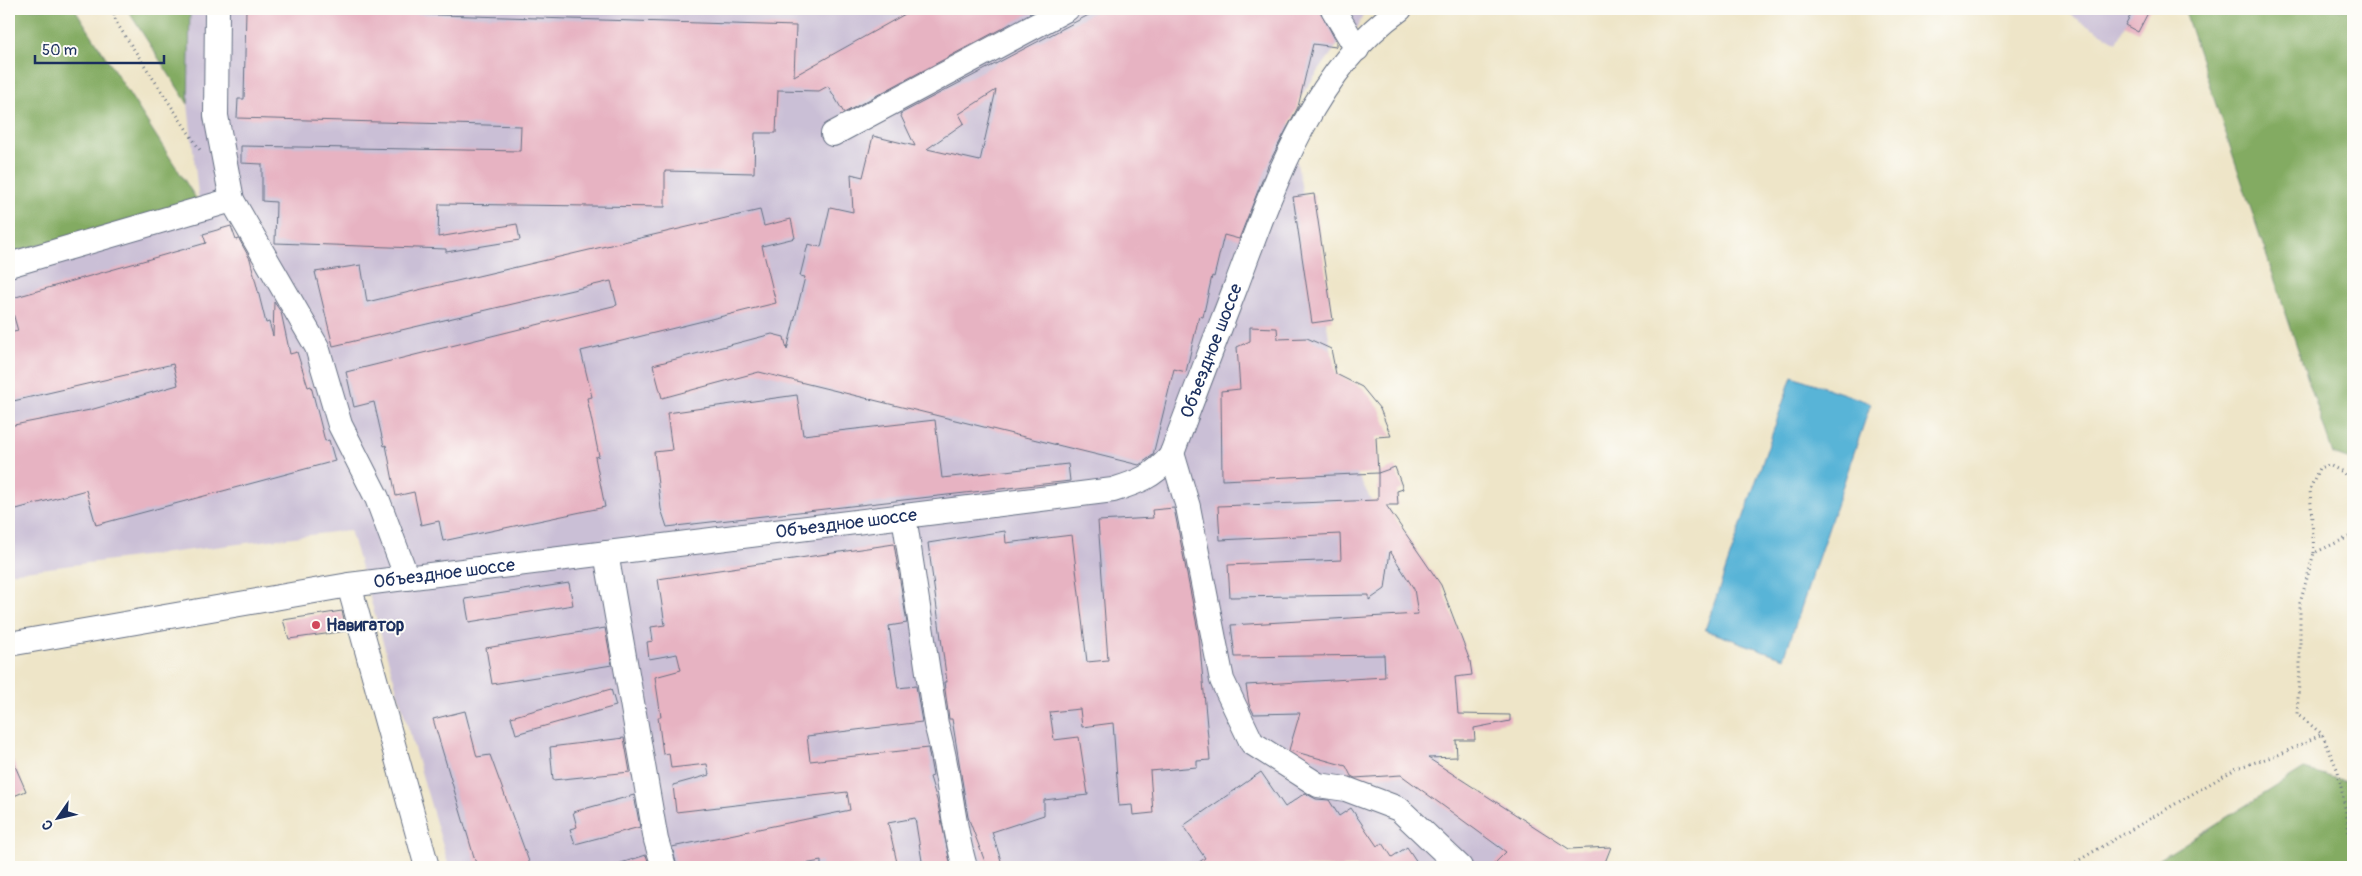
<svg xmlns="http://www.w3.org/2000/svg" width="2362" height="876" font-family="Pangolin,sans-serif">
<rect width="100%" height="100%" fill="#fdfcf7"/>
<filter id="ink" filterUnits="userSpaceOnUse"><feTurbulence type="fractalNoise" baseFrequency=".02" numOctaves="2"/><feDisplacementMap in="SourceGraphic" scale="10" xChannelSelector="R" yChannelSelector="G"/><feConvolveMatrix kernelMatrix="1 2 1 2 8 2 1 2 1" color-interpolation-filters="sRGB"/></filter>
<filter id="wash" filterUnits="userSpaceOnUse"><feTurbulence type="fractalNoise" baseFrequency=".0096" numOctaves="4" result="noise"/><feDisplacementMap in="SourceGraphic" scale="20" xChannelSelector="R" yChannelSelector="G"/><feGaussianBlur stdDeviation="1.12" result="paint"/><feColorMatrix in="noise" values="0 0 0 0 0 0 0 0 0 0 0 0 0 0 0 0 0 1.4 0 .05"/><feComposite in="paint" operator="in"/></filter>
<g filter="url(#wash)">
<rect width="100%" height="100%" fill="#eee5c8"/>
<!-- industrial -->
<g fill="#cabfd6">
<polygon points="190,9 1366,9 1357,28 1336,47 1288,114 1353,467 1442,627 1442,781 1549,867 449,867 350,530 9,573 9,253 199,203 188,104"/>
<polygon points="2060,9 2134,9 2117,42"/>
</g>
<!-- forest -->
<g fill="#83ab62" stroke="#4f6d60">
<polygon points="9,9 75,9 199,203 9,253"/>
<polygon points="127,9 190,9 188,104"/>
<polygon points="2184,9 2349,9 2353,13 2353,461 2333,454"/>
<polygon points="2304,769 2353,783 2353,867 2147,867"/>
</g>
<!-- water -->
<polygon fill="#59b4d7" stroke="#3a729a" points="1792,376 1871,403 1784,658 1705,630"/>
<g id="blocks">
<!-- building -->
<g fill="#e7b3c2" fill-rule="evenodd">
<polygon points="246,9 796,26 794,76 914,9 1038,9 844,113 828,86 819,91 778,90 776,133 755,133 754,173 665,171 665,207 439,204 438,237 517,224 520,240 446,252 446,249 275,243 276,202 262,201 262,164 241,163 241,146 520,151 521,126 237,118 238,99 244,99"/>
<path d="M 1100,9 L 1319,9 L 1336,41 L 1336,47 L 1313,44 L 1298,107 L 1269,163 L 1239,239 L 1224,235 L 1214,277 L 1212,276 L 1203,317 L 1199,316 L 1186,372 L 1174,369 L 1153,455 L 1149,458 L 1139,465 L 759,372 L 662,398 L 653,365 L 772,334 L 784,337 L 787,350 L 805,277 L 800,276 L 808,244 L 821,247 L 830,207 L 853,212 L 851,174 L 863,177 L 873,136 L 915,146 L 900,114 ZM 996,90 L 980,161 L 927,149 L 964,123 L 959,114 Z"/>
<polygon points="2134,9 2150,9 2138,32 2125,25"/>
<polygon points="1314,194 1333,320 1312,323 1293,197"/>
<polygon points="760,210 764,226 791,219 795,238 762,246 776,303 581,351 592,397 587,398 599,456 595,457 605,507 443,541 439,521 421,525 414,492 396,496 386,445 384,446 374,402 354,407 346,372 617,305 611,281 333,346 315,272 361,265 367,302"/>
<polygon points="231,226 236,240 239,239 250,259 266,323 269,322 273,336 274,302 281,312 290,354 297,352 308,387 311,386 325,441 329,440 335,461 96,525 86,490 9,511 9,426 90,410 178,385 173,364 9,402 9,333 18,331 9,299 206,243 203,234"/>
<polygon points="1250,327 1277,328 1278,339 1307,338 1331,349 1336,374 1362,387 1380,409 1391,436 1376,437 1378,473 1222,480 1221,391 1240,389 1237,347 1250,341"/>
<polygon points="797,395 803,435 935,420 942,478 1068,464 1070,481 667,527 661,509 654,452 672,450 667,413"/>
<polygon points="1395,467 1403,489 1397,491 1398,505 1386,505 1441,585 1470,661 1472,675 1455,677 1458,714 1510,715 1510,721 1474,728 1475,740 1456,740 1457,757 1428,758 1569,849 1611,847 1604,865 1491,867 1506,852 1401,775 1355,778 1351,776 1346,766 1289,750 1300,713 1254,714 1249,704 1246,685 1385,677 1384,655 1235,657 1231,625 1418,614 1414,589 1390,551 1385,589 1369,600 1369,595 1230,597 1228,565 1341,560 1340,534 1220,540 1218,506 1378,500 1378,473"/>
<polygon points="1174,508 1199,636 1210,760 1197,761 1197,767 1150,771 1153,813 1133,815 1132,805 1119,806 1113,723 1082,727 1080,709 1050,712 1054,740 1079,737 1088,795 1044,800 1044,815 992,832 1003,867 987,867 968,817 952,719 949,719 944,682 947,682 928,543 1005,531 1006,543 1072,535 1087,662 1108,660 1098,521 1153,518 1152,510"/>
<polygon points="894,544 907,623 889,626 898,688 916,686 922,722 807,736 810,761 928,748 933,776 930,777 937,800 951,867 923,867 915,818 888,823 898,867 821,867 821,861 788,867 677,867 672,847 850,810 847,792 676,812 673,785 709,775 707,764 671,768 669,753 663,754 658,717 661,717 655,677 681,670 677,654 649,659 647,642 653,641 651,627 665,625 658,579"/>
<polygon points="569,583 573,605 469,622 465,599"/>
<polygon points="342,611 347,631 289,639 283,620"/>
<polygon points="605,628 612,665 492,684 486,648"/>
<polygon points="611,689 616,706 516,734 511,717"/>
<polygon points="465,711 477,757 490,755 531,867 477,867 433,719"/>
<polygon points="624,738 630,772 553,780 550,747"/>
<polygon points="9,752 26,791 9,798"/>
<polygon points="1261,772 1285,807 1305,793 1316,799 1329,800 1339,816 1351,808 1377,846 1383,843 1392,857 1407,847 1417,862 1408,867 1192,867 1205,858 1183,826"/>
<polygon points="634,795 640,827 575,844 570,829 577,827 573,812"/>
<polygon points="646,855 650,867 618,867 618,864"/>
</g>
</g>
</g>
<g filter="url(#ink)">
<use href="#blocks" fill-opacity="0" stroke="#656f83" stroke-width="1"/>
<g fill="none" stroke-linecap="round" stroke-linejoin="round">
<defs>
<g id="minor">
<polyline points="217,9 216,116 232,200 317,347 340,425 377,498 407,578"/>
<polyline points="1333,9 1357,49"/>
<polyline points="833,134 1067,9"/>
<polyline points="9,265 232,200"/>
<polyline points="1172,453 1188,507 1222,680 1252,743 1318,785 1346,789 1399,809 1460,867"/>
<path d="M 904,516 L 936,724 C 950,771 951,820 965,867"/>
<polyline points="606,553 656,840 664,867"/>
<polyline points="349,585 427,867"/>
<path id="s1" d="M 9,644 L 349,585 L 1113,490 C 1138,482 1153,477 1171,456 C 1192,399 1214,343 1236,286 C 1272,189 1312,71 1400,9"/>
</g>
</defs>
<!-- minor casing -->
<use href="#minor" stroke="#656f83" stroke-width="26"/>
<!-- path -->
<g stroke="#656f83" stroke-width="3" stroke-dasharray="1 4" stroke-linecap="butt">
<polyline points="113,9 116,22 202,153"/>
<polyline points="2314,553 2310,489 2319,468 2329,465 2343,472 2353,486"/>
<polyline points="2067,867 2237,768 2281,754 2322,734"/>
<polyline points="2351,867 2348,823 2338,771 2322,734 2297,714 2300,668 2300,603 2314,553 2353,535"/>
</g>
<!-- minor -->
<use href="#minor" stroke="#fff" stroke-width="24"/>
</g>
</g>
<!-- markers -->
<circle fill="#d1495b" stroke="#fdfcf7" stroke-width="2" cx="316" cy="625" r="5"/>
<g text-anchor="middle" stroke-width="4" stroke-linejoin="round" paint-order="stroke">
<!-- street labels -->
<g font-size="18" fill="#1b2f5e" stroke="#fdfcf7">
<text dy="6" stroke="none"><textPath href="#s1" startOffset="1296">Объездное шоссе</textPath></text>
<text dy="6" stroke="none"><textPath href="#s1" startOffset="846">Объездное шоссе</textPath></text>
<text dy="6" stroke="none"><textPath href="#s1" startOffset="441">Объездное шоссе</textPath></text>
</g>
<!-- poi labels -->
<g font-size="18" font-weight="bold" fill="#1b2f5e" stroke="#fdfcf7" text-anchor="start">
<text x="326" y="631">Навигатор</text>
</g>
</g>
<!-- margin -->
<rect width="2362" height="876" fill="none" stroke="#fdfcf7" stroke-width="30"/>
<!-- north arrow -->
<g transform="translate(58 818) rotate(236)" stroke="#fdfcf7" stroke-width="4" paint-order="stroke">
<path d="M0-4L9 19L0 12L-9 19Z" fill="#1b2f5e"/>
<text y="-8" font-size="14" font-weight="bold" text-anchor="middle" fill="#1b2f5e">С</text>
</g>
<!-- scale -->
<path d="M35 55v8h129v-8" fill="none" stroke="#1b2f5e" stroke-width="2.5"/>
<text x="42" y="55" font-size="15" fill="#1b2f5e" stroke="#fdfcf7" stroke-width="4" paint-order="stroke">50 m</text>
</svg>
